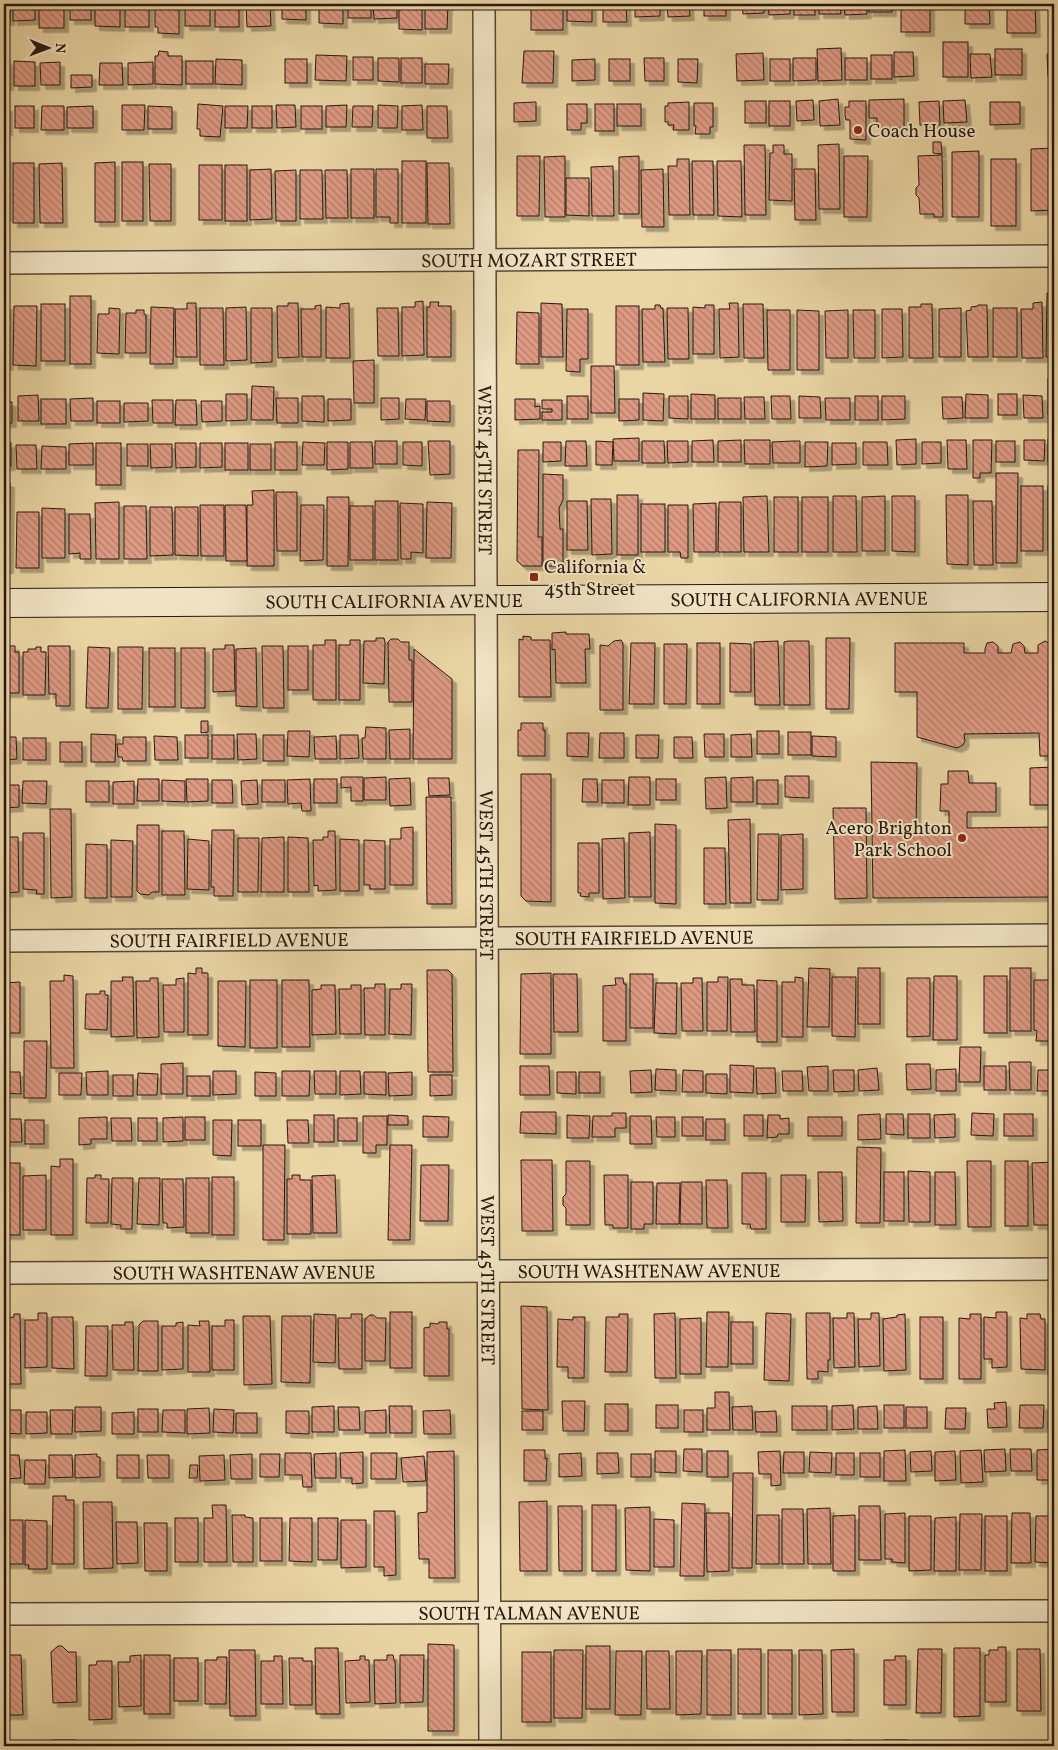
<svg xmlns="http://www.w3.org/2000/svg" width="1058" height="1750" font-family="Vollkorn,serif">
<defs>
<pattern id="building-back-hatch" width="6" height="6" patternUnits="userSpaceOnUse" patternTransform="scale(1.25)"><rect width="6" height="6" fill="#dd9982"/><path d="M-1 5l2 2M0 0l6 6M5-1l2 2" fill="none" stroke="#b37c69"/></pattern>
<filter id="shadow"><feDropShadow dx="4.5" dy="4.5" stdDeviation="0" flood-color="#0004"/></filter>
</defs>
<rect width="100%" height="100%" fill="#ead5a4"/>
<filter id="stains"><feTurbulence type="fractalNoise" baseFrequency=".004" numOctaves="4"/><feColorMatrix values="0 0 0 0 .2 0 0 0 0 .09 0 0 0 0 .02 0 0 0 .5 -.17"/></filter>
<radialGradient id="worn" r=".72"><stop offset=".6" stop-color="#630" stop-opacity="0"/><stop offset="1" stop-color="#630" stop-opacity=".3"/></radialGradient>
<!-- building -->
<g fill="url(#building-back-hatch)" stroke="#29180e" filter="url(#shadow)">
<rect x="4" y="4" width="6" height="17"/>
<polygon points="13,4 35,4 35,20 13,21"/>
<rect x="39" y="4" width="25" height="24"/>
<rect x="70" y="4" width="21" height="16"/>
<polygon points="95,4 120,4 120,27 95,26"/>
<rect x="125" y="4" width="24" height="23"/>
<polygon points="155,4 179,4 179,34 158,33 158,27 155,27"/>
<rect x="185" y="4" width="25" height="22"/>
<rect x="215" y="4" width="24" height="23"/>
<polygon points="246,4 270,4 271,26 247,27"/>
<polygon points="282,4 306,4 306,20 282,19"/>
<polygon points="319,4 343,4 343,24 319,23"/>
<rect x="348" y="4" width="23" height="14"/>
<polygon points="373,4 397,4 397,18 374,19"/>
<polygon points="399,4 422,4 422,30 399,29"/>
<polygon points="425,4 448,4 447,29 425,29"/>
<rect x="531" y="4" width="32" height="26"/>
<polygon points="567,4 592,4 592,22 567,21"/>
<polygon points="603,4 626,4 627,22 603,22"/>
<polygon points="635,4 660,4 660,16 635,17"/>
<polygon points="667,4 689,4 690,16 668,17"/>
<rect x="704" y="4" width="22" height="12"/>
<polygon points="742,4 764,4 764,13 743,14"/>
<polygon points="768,4 790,4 790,14 769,15"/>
<rect x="794" y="4" width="21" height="11"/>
<polygon points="819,4 840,4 841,14 819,14"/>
<polygon points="844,4 867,4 867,14 845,15"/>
<rect x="869" y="4" width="23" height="8"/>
<rect x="901" y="4" width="29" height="28"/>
<polygon points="965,4 989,4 990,24 965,24"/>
<polygon points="1007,4 1035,4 1036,33 1007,33"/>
<polygon points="1044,4 1054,4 1054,17 1049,17 1048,8 1044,8"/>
<rect x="943" y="42" width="25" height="35"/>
<polygon points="841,48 842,80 818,81 817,49"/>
<rect x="995" y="49" width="27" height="26"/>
<polygon points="159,51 168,52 168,56 182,56 182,85 155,84 155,56 158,56"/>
<polygon points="524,51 554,51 553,83 522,83"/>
<polygon points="894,52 913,52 914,76 894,77"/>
<polygon points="763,53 764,80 737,81 736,54"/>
<polygon points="970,54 990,54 992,77 971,78"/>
<polygon points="1047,54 1054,54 1054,76 1048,76"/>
<polygon points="316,55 347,56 346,81 315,80"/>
<rect x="871" y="55" width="21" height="24"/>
<rect x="353" y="57" width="20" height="23"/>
<polygon points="378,58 399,58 399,82 378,81"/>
<rect x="401" y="58" width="21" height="25"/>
<polygon points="644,58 664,58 664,81 645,81"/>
<polygon points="793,58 816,58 816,80 793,81"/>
<rect x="845" y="58" width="22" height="22"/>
<polygon points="216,59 242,60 242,85 215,84"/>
<rect x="285" y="59" width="22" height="24"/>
<polygon points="595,59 595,80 572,81 572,60"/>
<rect x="609" y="59" width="21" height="22"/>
<polygon points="678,59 698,59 697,83 678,82"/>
<rect x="770" y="59" width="20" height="22"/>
<polygon points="4,60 8,60 9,86 4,86"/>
<polygon points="14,61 35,62 35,86 14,86"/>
<rect x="186" y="61" width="27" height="23"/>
<polygon points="60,62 60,85 41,85 40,63"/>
<polygon points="153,62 153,84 128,85 128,63"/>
<polygon points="100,63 122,63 123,85 99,85"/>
<polygon points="425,64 449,64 448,84 425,84"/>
<polygon points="71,75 92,75 92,87 71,88"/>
<polygon points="838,99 840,125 820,126 819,101"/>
<polygon points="904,99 904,128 877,128 877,118 869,118 869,100"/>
<polygon points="813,100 814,120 797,121 796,101"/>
<polygon points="965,100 967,122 944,123 943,101"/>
<rect x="745" y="101" width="21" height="22"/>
<rect x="769" y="101" width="21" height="25"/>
<polygon points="849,101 866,101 866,140 850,139 850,120 846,120 845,115 845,107 849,107"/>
<polygon points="939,101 940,125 920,125 919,102"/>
<polygon points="536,102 536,121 514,122 514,103"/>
<polygon points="689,102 689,130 673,130 674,125 668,125 668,122 665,122 665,106 668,106 668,103"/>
<polygon points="990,102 1020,102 1020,124 990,125"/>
<polygon points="694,103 713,103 713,127 710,127 710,134 695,134 696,126 694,126"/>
<polygon points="198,104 223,106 220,137 200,136 200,129 197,129"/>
<polygon points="567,104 587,104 587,123 581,123 581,130 567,130"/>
<rect x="595" y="104" width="19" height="27"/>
<rect x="617" y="104" width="24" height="22"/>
<polygon points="122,105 145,105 144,130 122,130"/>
<polygon points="276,105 295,105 296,127 277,128"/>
<polygon points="347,105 346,127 326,127 326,106"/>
<polygon points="378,105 398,106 397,128 378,128"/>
<polygon points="422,105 423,130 402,130 402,106"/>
<rect x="15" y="106" width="19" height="22"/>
<polygon points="42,106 64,106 64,130 41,130"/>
<polygon points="93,106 93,128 67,128 67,107"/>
<polygon points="148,106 172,107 172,129 148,129"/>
<polygon points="225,106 248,106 247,128 225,128"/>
<rect x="252" y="106" width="20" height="22"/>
<rect x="301" y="106" width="21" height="23"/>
<polygon points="353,106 373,106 372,127 352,127"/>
<polygon points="427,106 447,106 448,138 427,138"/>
<rect x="4" y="107" width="4" height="24"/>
<polygon points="933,142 941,142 942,154 933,153"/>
<polygon points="839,144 840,209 819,209 818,145"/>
<polygon points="744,145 765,145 766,215 745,215"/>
<polygon points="773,145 784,145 784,154 792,154 792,201 769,200 770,153 773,153"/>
<polygon points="1054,148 1054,210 1031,211 1031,149"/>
<polygon points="979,151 979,217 952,217 952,152"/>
<polygon points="942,155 943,217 934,217 934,214 920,214 919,198 916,195 916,188 919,185 918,156"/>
<polygon points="517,156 540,156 539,216 517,216"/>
<polygon points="565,156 565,217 545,217 544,157"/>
<polygon points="639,156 639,214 619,214 619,157"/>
<polygon points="844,156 868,156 867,217 844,217"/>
<rect x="4" y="157" width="3" height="60"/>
<polygon points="677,159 689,159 690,215 669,215 668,166 677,166"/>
<rect x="991" y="159" width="25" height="67"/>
<rect x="402" y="161" width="24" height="62"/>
<polygon points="692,161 713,161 714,215 693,215"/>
<polygon points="717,161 741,161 742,217 718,216"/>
<polygon points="115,162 115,222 95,222 95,163"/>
<rect x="122" y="162" width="21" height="59"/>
<rect x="13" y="163" width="21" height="60"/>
<polygon points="62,163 63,223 40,223 39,164"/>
<polygon points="427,163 449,163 450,224 428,224"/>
<polygon points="149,164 171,164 171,221 150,221"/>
<rect x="199" y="165" width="23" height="55"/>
<rect x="225" y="165" width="22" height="56"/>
<polygon points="613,166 614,216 592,216 591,167"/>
<polygon points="271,169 272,219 250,220 250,170"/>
<rect x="351" y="169" width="23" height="49"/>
<polygon points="376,169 398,169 398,223 390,223 390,217 376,217"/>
<polygon points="663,169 664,227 642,227 641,170"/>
<polygon points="794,169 815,169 816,220 795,220"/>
<polygon points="296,170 296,221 276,221 275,171"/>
<polygon points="300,170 322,170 323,219 300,219"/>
<polygon points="325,170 347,170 348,218 326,218"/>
<polygon points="566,178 589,178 589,216 566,215"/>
<polygon points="1047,293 1054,293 1054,357 1046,357"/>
<rect x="70" y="296" width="21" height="68"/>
<polygon points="423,301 424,355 402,356 402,307 415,307 415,302"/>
<polygon points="430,302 439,302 438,306 451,306 451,357 427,357 427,307 430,307"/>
<polygon points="1042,302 1043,358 1022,358 1021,309 1033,309 1033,303"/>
<polygon points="187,303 196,303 197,357 176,357 175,309 187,309"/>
<polygon points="288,303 298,303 299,357 278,358 277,306 288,306"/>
<polygon points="349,303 350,358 326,358 326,307 340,308 340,304"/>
<polygon points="541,303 562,304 563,357 541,357"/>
<polygon points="729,303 738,303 739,357 720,358 719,309 730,309"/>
<rect x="41" y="304" width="24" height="57"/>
<polygon points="743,304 763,304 764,358 744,358"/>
<polygon points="921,304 932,304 933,358 909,358 909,307 921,307"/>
<polygon points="4,305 8,305 9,366 4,366"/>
<polygon points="321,305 321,357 302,357 301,309 315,309 315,306"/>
<polygon points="655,305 660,305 661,308 663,308 665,362 643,362 642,309 655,309"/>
<polygon points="705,305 714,305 714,354 693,354 693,307 705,308"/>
<polygon points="978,305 987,305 988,357 968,357 966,311 971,310 971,307 978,306"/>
<polygon points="14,306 37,306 36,366 13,365"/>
<rect x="616" y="306" width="23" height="59"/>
<polygon points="151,307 174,308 173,364 150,364"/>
<polygon points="246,307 247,360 226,361 226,308"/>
<polygon points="109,308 120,309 119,354 97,353 98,314 109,314"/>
<polygon points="200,308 223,308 224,365 200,365"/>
<polygon points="251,308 272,308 272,362 251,363"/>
<polygon points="377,308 398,308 399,356 378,356"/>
<polygon points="667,308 688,308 689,359 668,359"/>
<polygon points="961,308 961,357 939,357 939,309"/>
<rect x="993" y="308" width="24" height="49"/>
<polygon points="567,309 588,309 588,359 580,359 580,372 566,371"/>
<polygon points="882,309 902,309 903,357 882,358"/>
<polygon points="136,310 144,310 144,314 146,315 146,353 125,353 126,313 136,313"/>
<polygon points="767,310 790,310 790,370 768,370"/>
<polygon points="797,310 819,311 819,370 797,370"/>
<polygon points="848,310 848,358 826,358 825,311"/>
<polygon points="853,310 875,310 875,358 854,358"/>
<polygon points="517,312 539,313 539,364 516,364"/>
<polygon points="374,360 374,403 354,403 353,361"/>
<polygon points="591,366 614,366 615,413 591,413"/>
<polygon points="1054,374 1054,415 1048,415 1048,378 1054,378"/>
<polygon points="252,386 274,387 273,420 251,420"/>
<polygon points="643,393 664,394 663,421 643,420"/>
<polygon points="226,394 247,394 247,420 226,421"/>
<polygon points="691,394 715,395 715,419 691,419"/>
<polygon points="966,394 988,395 988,418 965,418"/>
<rect x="998" y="394" width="19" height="21"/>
<polygon points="38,395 39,421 18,421 18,396"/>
<polygon points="1023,395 1042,396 1043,418 1024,418"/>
<polygon points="302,396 324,396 324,422 302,421"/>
<rect x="567" y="396" width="21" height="23"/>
<polygon points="669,396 688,396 688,419 669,418"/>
<polygon points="771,396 790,396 791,419 772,419"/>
<polygon points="799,396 820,397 821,418 799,418"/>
<rect x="855" y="396" width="23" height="24"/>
<polygon points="882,396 905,396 905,419 882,420"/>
<polygon points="744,397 764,397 765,419 745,419"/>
<polygon points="942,397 962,397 963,418 943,419"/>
<polygon points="93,398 93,421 71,421 70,399"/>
<polygon points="276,398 298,398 298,423 277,423"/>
<polygon points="381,398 399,398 399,419 381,420"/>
<rect x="718" y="398" width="23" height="21"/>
<polygon points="825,398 850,398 850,420 826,420"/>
<rect x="41" y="399" width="25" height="25"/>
<polygon points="328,399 351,399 351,420 328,421"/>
<polygon points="406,399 426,399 425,420 405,419"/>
<polygon points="515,399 535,399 535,407 540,406 540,419 515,420"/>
<polygon points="619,399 639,399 639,420 619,421"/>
<polygon points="152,400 173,400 173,423 153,423"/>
<polygon points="176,400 196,400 197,425 175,425"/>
<polygon points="542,400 562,400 562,420 542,420 542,412 552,412 552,409 542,409"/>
<polygon points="4,401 12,402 12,423 4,423"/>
<rect x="97" y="401" width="23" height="22"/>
<polygon points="201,401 222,401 222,421 202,422"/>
<polygon points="427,401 450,401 450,422 427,421"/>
<polygon points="124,403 148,403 148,421 124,422"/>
<polygon points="639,438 639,461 614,461 613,439"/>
<polygon points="1054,438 1054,462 1048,462 1048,439"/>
<polygon points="916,439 916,464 897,465 896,440"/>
<polygon points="713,440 714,462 692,462 692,441"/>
<polygon points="741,440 741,462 718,462 718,441"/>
<polygon points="744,440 770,440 770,464 745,464"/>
<polygon points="947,440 966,440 967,469 948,469"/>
<polygon points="973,440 992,440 991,473 980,473 980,478 973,478"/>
<polygon points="1024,440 1045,440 1044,461 1024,460"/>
<rect x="375" y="441" width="22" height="23"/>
<polygon points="428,441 450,441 450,474 430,475"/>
<polygon points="566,441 586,441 587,466 565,466"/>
<polygon points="596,441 613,442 612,465 596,465"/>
<polygon points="642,441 664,441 665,463 642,463"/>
<polygon points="667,441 688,441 688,462 668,463"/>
<polygon points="793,441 800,441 800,463 773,463 772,442"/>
<rect x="996" y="441" width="19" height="21"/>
<rect x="275" y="442" width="22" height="28"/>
<polygon points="303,442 325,443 324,465 302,465"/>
<polygon points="327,442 348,442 348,469 327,470"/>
<polygon points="350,442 372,442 373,468 350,468"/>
<polygon points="403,442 422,442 422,466 403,465"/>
<polygon points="543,442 561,442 561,461 543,462"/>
<polygon points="805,442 828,442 827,466 805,467"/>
<polygon points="863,442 887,442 888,465 863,465"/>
<polygon points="922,442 941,442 941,463 922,464"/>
<rect x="4" y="443" width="7" height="23"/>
<polygon points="93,443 93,465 69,465 69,444"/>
<rect x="96" y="443" width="25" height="42"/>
<polygon points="175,443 196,443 196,467 176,468"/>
<polygon points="200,443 222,443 222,467 200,468"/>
<rect x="225" y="443" width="23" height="27"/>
<polygon points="832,443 856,443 856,464 832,465"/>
<rect x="127" y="444" width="21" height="22"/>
<polygon points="150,444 172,444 172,467 151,468"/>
<rect x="250" y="444" width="21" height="26"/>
<polygon points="16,445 36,445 37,469 17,469"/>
<polygon points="42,446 66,447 66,469 41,469"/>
<polygon points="518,450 539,450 538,537 542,537 542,566 523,566 517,561"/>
<polygon points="996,473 1018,473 1017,563 996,563"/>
<polygon points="543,474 563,475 563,500 559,508 560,529 563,529 563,566 543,566"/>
<polygon points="4,482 10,483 9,569 4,569"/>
<rect x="1021" y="486" width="22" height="65"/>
<rect x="1048" y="486" width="6" height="64"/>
<polygon points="274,490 274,566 247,566 247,505 253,505 252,491"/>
<polygon points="276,492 297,492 297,551 277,551"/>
<rect x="617" y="495" width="21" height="60"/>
<polygon points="946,495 968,495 968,565 947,564"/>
<polygon points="767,496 769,552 744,552 743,497"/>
<polygon points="833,496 856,496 857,552 833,552"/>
<polygon points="885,496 885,551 862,551 862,497"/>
<polygon points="892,496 915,496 915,552 892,551"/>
<polygon points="327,497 349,497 348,566 327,566"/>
<rect x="774" y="497" width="24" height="55"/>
<rect x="802" y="497" width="26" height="55"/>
<polygon points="591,499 611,499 612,554 592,555"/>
<rect x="375" y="501" width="23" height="59"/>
<polygon points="567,501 587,501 588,550 567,550"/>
<polygon points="973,501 992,501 993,565 974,565"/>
<polygon points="119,502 119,559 96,559 95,503"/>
<polygon points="427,502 452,503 451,558 426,558"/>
<polygon points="719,502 741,502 741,552 718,552"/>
<polygon points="400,503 423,504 423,553 411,552 411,559 401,559"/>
<polygon points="716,503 716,552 694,552 693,504"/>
<rect x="641" y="504" width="24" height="48"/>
<polygon points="200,505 224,505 224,556 201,556"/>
<polygon points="225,505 246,505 247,561 226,561"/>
<polygon points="301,505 324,505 323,560 300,561"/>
<polygon points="668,505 688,505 688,558 681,558 680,552 668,552"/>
<polygon points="124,506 146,506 147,559 124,559"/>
<rect x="350" y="506" width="23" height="54"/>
<polygon points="150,507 172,507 173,555 150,556"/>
<polygon points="175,507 198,507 198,556 175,555"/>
<polygon points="42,508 65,509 65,558 42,558"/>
<polygon points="17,512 39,512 39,568 16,568"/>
<polygon points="69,514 90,514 91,559 80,559 80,553 69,554"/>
<polygon points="566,632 566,634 589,634 590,649 585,649 586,683 556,683 555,649 552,650 552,633"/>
<polygon points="523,636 531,637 531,640 550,640 551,697 519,697 519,639 523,640"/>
<polygon points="376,638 384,638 385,642 384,684 363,683 364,641 376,641"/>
<polygon points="826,638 850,638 849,709 826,709"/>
<polygon points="391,639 398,639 401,642 409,642 409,660 412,660 412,702 389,702 388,642"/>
<polygon points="325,640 336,640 336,700 313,700 313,645 325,645"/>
<polygon points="350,640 360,640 360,700 339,700 339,645 350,645"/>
<polygon points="621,640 623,643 623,710 600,710 600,645 608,646 614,641"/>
<polygon points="778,641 780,705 755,705 754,642"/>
<polygon points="788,641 809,641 810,705 784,705 784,642"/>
<polygon points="1045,641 1052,645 1052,652 1054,652 1054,756 1040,756 1039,733 964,734 965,741 963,745 957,748 917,737 917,692 895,692 895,643 964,643 964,653 985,653 985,649 987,643 993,642 998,646 998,653 1011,653 1013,644 1020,642 1024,646 1025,653 1038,653 1038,645"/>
<polygon points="631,643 655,643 654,704 629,704"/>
<rect x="697" y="643" width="23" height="61"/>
<polygon points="730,643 751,644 751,692 730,692"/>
<polygon points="664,644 687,644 686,704 664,704"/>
<polygon points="225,645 234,645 235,691 213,692 213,649 225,649"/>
<polygon points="8,646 15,646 15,652 19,652 19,693 4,693 4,647"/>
<polygon points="48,646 70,646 70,706 56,706 56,694 49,694"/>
<polygon points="262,646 283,646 284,708 263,708"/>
<rect x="288" y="646" width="20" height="44"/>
<polygon points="36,647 41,647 41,652 46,652 45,695 23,695 23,652 28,652 28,649 36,649"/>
<polygon points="88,647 110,648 108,708 86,708"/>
<polygon points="118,647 143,647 142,709 118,709"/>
<rect x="149" y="648" width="26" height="59"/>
<rect x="181" y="648" width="24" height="60"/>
<polygon points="256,648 257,707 236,706 236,649"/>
<polygon points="414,649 452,679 452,759 413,759"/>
<polygon points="201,721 208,721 208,732 201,733"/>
<polygon points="521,723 543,723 543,730 545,730 545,756 518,756 518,730 521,730"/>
<polygon points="366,727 386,728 386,759 363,759 362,738 365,738"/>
<polygon points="410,729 410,759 390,759 389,730"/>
<polygon points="288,731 310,731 309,757 287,756"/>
<rect x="757" y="731" width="22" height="23"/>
<rect x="788" y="732" width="23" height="23"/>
<polygon points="567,733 589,733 588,757 567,756"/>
<polygon points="600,733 624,733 624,758 599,758"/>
<polygon points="91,734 116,735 115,762 91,762"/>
<polygon points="237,734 256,734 257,759 238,760"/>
<polygon points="704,734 724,734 724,757 705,757"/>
<polygon points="751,734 752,757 731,757 731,735"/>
<rect x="185" y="735" width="23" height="23"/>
<rect x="212" y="735" width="22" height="24"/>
<rect x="263" y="735" width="21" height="26"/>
<polygon points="340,735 358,735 359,758 340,759"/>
<polygon points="636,735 659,735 658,758 636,758"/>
<polygon points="154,736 177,737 178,760 155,760"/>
<polygon points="336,736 337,759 315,759 314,737"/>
<polygon points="812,736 836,737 836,757 812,756"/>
<polygon points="4,737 16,737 17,759 4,760"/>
<polygon points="123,737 146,737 146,761 123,761 122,757 118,757 117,744 123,744"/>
<polygon points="674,737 692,737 693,758 674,758"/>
<rect x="23" y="738" width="23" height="22"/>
<rect x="60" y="742" width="22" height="20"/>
<polygon points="871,762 917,763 916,829 949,829 949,811 940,811 941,784 948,784 948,771 968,771 969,783 996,783 996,812 967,812 967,828 1054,827 1054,897 873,898"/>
<polygon points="1054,767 1054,805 1030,805 1030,768"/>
<polygon points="521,774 551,774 551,902 526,901 521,896"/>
<polygon points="785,776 809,776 809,798 785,797"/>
<polygon points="341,777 363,777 363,801 351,801 351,787 341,788"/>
<polygon points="386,777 386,800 364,800 364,778"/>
<polygon points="629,777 650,777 650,805 628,805"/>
<polygon points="726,777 727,808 706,809 705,778"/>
<polygon points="753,777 753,802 731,802 731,778"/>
<polygon points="410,778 411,805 390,806 389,779"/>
<polygon points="428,778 449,778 450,795 429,796"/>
<polygon points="138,779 159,779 159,801 137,801"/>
<polygon points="186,779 208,779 208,801 187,802"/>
<polygon points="310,779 311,811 302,811 301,803 288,804 287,780"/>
<rect x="314" y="779" width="23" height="24"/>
<polygon points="583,779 597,779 598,802 582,802"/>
<rect x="656" y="779" width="20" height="21"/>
<polygon points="162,780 185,781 185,802 162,801"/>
<polygon points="212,780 232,780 233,803 212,803"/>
<polygon points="257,780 258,804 242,805 241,781"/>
<rect x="262" y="780" width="23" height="22"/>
<rect x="602" y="780" width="22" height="23"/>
<rect x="757" y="780" width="21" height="24"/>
<polygon points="23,781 47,781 46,804 22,803"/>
<rect x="86" y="781" width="23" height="21"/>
<polygon points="134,781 134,804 113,804 113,782"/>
<polygon points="4,785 19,785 19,807 4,808"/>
<polygon points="426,797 451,797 452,904 427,904"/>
<polygon points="833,808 866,808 867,898 835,899"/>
<polygon points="50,809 71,809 72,897 51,898"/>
<polygon points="750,819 751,903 730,903 728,820"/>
<polygon points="655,824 676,825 676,904 655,903"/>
<polygon points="137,825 159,825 159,892 152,892 149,895 140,894 137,891"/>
<polygon points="413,827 413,885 390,885 390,839 401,839 401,828"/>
<polygon points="212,830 234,830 233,896 214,896 214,887 211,887"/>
<polygon points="162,831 184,831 185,895 162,895"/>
<polygon points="328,831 335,831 336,890 318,891 318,885 314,886 313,840 323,840 323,837 328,837"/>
<polygon points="650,832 651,897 629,897 629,833"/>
<polygon points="23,833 44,833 44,894 36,894 37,890 23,889"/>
<polygon points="758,834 779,834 778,900 757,900"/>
<polygon points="803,834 803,889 781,890 781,835"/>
<polygon points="4,837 18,837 19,892 4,893"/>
<polygon points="284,837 284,892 261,892 262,838"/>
<polygon points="288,837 308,838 309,892 288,892"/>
<polygon points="238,838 259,838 258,892 238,892"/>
<polygon points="624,838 625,898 603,899 602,839"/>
<polygon points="188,839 209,841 209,890 187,889"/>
<polygon points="340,839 359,840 359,891 340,891"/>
<polygon points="111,840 133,841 132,897 111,897"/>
<polygon points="364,840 385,841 385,889 370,889 370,885 364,885"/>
<polygon points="578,843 599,843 599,893 589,893 589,897 580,896 581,893 578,893"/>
<polygon points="86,844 107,845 107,898 85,898"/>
<polygon points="704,848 725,848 726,904 704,904"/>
<polygon points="196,968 202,968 202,973 208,973 208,1035 188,1035 188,973 196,974"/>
<polygon points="809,968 830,969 829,1027 807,1027"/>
<rect x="858" y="968" width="22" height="56"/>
<rect x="1010" y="968" width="21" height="63"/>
<polygon points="427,970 448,970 452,974 453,1072 428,1072"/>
<polygon points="551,973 551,1054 520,1054 521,974"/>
<polygon points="553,974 577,974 578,1032 554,1032"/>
<rect x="630" y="974" width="23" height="54"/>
<polygon points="64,975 73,976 74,1068 51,1068 50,981 64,981"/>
<polygon points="934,976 957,976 957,1040 933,1040"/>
<rect x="984" y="976" width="23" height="57"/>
<polygon points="122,977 133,977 134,1036 111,1037 111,981 123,981"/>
<polygon points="718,977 728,977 727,1031 707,1031 707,982 718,982"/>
<polygon points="795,977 803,978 803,1037 782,1037 782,982 795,982"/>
<polygon points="832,977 856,977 855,1037 832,1036"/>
<polygon points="150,978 158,978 159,1037 137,1038 136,981 150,981"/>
<polygon points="184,978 184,1032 164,1032 163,985 176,985 176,979"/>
<polygon points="615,978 623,978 624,984 626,984 626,1041 603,1041 603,986 616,985"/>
<polygon points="693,978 702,978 703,1031 682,1031 681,983 693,983"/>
<polygon points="907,978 930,978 930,1036 907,1037"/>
<polygon points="730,979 742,979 742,985 754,985 755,1032 731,1032"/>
<rect x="250" y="980" width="27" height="68"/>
<polygon points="282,980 309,980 310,1047 282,1047"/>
<polygon points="757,980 777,981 777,1042 757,1042"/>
<polygon points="1034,980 1054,980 1054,1041 1036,1041 1037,1031 1034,1030"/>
<polygon points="218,981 246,981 245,1047 218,1046"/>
<polygon points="20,982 20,1033 4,1033 4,983"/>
<polygon points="656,983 677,983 676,1034 654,1033"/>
<polygon points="375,984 385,984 385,1035 365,1035 364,988 375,988"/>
<polygon points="401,984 412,984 411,1035 389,1034 390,989 401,989"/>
<polygon points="321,985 335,985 336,1034 312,1035 312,990 321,989"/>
<polygon points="351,985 361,985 361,1034 340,1034 339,989 351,989"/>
<polygon points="100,991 105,991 105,995 108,995 107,1030 85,1029 86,994 100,994"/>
<polygon points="24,1041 47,1041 46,1098 24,1098"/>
<polygon points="960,1047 981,1047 980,1082 959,1082"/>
<polygon points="1009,1062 1031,1062 1031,1090 1010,1090"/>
<polygon points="183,1063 183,1094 161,1094 161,1064"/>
<polygon points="906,1064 930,1064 931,1089 907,1090"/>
<polygon points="730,1065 754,1066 753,1093 730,1092"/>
<polygon points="520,1066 549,1066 550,1095 520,1095"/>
<polygon points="828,1066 828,1091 809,1091 807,1067"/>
<rect x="984" y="1066" width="22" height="24"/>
<polygon points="756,1068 775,1068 776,1093 757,1094"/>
<polygon points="877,1068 879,1090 859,1091 858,1070"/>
<polygon points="656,1069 676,1070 676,1091 655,1090"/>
<polygon points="956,1069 956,1091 936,1091 936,1070"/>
<polygon points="651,1070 652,1092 631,1093 630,1071"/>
<polygon points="683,1070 703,1071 703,1092 682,1092"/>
<polygon points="833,1070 854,1070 854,1091 834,1092"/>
<polygon points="1038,1070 1054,1070 1054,1091 1037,1091"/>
<polygon points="108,1071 108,1095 87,1095 86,1072"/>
<polygon points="213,1071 236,1071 236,1094 213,1095"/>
<polygon points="282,1071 310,1071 309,1096 282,1096"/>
<polygon points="314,1071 336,1071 336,1094 315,1094"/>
<polygon points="340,1071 360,1071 361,1094 340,1095"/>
<polygon points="782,1071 802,1071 803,1091 783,1091"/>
<polygon points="4,1072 20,1072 21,1094 4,1093"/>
<polygon points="255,1072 276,1073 276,1096 255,1096"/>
<polygon points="364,1072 386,1072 386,1095 364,1094"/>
<polygon points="412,1072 412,1095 389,1096 388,1073"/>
<polygon points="557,1072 576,1072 576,1094 557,1093"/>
<rect x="579" y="1072" width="21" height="21"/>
<polygon points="59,1073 82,1073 81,1095 59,1095"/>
<polygon points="138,1073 158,1074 157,1095 137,1095"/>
<polygon points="706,1074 727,1074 727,1094 706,1093"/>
<rect x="113" y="1075" width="20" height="21"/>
<polygon points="430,1075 452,1075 452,1095 430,1096"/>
<rect x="187" y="1076" width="23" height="20"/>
<polygon points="521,1112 556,1112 556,1134 520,1133"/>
<polygon points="612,1113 626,1113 626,1128 615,1128 615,1137 592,1137 593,1116 612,1116"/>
<polygon points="972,1113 994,1114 993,1136 971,1135"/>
<polygon points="880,1114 881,1139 858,1140 858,1115"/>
<polygon points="886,1114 903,1114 904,1135 886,1134"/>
<rect x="908" y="1114" width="22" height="24"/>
<polygon points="955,1114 955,1137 935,1138 934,1115"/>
<rect x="1004" y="1114" width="29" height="22"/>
<rect x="314" y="1115" width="20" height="27"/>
<polygon points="388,1115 408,1116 408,1125 388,1125"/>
<polygon points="567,1115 590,1116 589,1138 567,1138"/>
<rect x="744" y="1115" width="19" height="21"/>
<polygon points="768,1115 780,1115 780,1119 789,1118 789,1134 778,1134 777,1137 767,1138"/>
<polygon points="363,1116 387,1116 387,1145 376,1145 376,1153 363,1153"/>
<polygon points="423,1116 449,1117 448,1137 423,1137"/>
<polygon points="630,1116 651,1116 652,1144 630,1144"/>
<polygon points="107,1117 107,1139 91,1139 91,1144 79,1145 79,1118"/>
<polygon points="183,1117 183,1141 163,1142 163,1118"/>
<rect x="185" y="1117" width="20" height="23"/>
<polygon points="656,1117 675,1117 675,1137 657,1137"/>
<rect x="682" y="1117" width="21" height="19"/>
<rect x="808" y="1117" width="34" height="19"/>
<polygon points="111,1118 131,1118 132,1141 112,1141"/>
<rect x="138" y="1118" width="19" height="23"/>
<rect x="338" y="1118" width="19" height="23"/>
<polygon points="4,1119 21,1119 22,1142 4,1142"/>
<rect x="706" y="1119" width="19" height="21"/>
<rect x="25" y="1120" width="19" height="24"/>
<polygon points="213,1120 232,1120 231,1156 213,1155"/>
<rect x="238" y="1120" width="23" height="26"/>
<polygon points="287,1120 308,1120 309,1143 288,1143"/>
<polygon points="263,1145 285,1145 284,1240 263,1240"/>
<polygon points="390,1145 412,1145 410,1240 388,1240"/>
<polygon points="857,1147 881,1148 880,1223 856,1223"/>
<polygon points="60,1159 73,1159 73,1235 51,1235 51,1166 60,1167"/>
<polygon points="521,1160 552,1160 553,1231 522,1231"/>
<polygon points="566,1161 590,1161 590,1225 566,1225 566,1208 563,1205 563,1197 566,1194"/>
<polygon points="967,1161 991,1161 991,1227 968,1227"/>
<rect x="1005" y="1161" width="23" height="65"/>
<polygon points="1054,1162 1054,1225 1034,1225 1032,1163"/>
<rect x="4" y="1163" width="16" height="72"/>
<polygon points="421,1165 449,1165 448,1221 420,1221"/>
<polygon points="908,1171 930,1172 930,1222 909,1222"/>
<polygon points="818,1172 842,1172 843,1221 819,1222"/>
<rect x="884" y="1172" width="20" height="49"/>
<polygon points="935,1172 955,1172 956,1225 935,1225"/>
<polygon points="742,1173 766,1173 766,1229 751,1229 750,1224 742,1224"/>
<polygon points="46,1175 46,1230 23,1230 23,1176"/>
<polygon points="95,1175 101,1175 101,1179 109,1179 108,1223 86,1223 87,1178 95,1178"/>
<polygon points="292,1175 300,1175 300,1180 311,1180 311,1234 287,1234 287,1179 292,1179"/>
<polygon points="335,1175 337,1233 313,1233 312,1176"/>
<polygon points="604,1175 628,1175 628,1228 613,1228 613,1225 605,1225"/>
<polygon points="781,1175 806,1175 805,1222 781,1222"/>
<rect x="212" y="1177" width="22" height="58"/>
<polygon points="112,1178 133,1178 132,1229 121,1229 121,1225 111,1224"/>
<polygon points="139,1178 160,1178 159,1225 137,1224"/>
<rect x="186" y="1178" width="23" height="55"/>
<polygon points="162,1179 183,1179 184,1227 167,1228 167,1223 163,1223"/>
<polygon points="706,1180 727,1180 728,1228 707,1228"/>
<polygon points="631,1182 653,1182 653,1224 644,1224 644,1229 631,1229"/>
<polygon points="681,1182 702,1182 702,1224 680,1224"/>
<polygon points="657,1183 680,1183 679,1224 656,1224"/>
<polygon points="521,1306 547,1307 548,1410 522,1409"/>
<rect x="390" y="1312" width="22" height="56"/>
<polygon points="707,1312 729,1312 728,1367 706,1367"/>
<polygon points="996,1312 1007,1312 1007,1367 992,1368 992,1359 984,1359 984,1317 996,1318"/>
<polygon points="38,1313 47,1313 47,1367 25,1368 25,1320 38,1320"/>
<polygon points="675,1313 676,1378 655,1378 654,1314"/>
<polygon points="766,1313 791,1314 789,1381 764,1380"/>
<polygon points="806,1313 830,1313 830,1360 828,1360 828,1372 818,1371 818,1379 807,1379"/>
<polygon points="847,1313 854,1313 855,1367 834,1368 833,1318 847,1318"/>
<polygon points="871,1313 879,1313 880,1366 859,1367 858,1319 871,1319"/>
<polygon points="14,1314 20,1314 21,1384 4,1384 4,1318 14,1317"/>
<polygon points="314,1314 336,1315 335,1363 313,1362"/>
<polygon points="351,1314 362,1314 362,1369 339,1369 338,1318 351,1318"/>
<polygon points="619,1314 628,1314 627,1372 605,1372 606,1317 619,1317"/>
<polygon points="905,1314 906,1370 884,1371 883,1319 897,1317 897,1315"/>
<polygon points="970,1314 981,1314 981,1379 959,1379 959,1318 970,1319"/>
<polygon points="1027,1314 1040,1314 1041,1319 1045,1319 1045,1370 1021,1369 1020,1318 1027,1319"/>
<polygon points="370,1315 373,1315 377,1318 386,1318 385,1361 365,1361 365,1319"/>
<polygon points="243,1316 270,1316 272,1384 244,1385"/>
<polygon points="282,1316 311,1316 310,1383 281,1382"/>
<polygon points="52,1317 73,1317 74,1369 52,1368"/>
<polygon points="573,1317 585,1317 584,1378 568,1378 568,1367 557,1367 558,1319 573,1320"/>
<rect x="920" y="1317" width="23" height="62"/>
<polygon points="701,1318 701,1374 680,1374 680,1319"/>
<polygon points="225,1320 234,1320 234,1370 212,1370 212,1326 225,1326"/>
<polygon points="143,1321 158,1321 158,1371 138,1371 139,1325"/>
<polygon points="199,1321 209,1321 210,1372 188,1372 188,1325 200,1326"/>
<polygon points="125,1322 133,1322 134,1370 113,1370 112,1325 125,1325"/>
<polygon points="183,1322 183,1369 162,1370 162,1326 176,1326 176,1323"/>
<polygon points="439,1322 447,1322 447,1329 449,1329 449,1376 424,1376 424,1328 430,1327 430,1323 438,1324"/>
<rect x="731" y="1322" width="22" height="42"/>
<polygon points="86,1326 108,1326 107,1376 85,1376"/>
<polygon points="715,1392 729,1392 730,1430 707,1430 707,1408 715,1408"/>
<polygon points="562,1401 585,1401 584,1431 563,1431"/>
<polygon points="1006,1402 1007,1427 988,1428 987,1409 995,1409 994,1403"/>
<rect x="605" y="1404" width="23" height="27"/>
<rect x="656" y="1405" width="22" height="23"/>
<polygon points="853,1405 854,1429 832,1430 832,1406"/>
<rect x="884" y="1405" width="20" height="23"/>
<polygon points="1020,1405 1044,1405 1043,1428 1019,1428"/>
<polygon points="334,1406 334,1432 312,1432 312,1407"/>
<polygon points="389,1406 412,1406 412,1433 390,1433"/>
<polygon points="752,1406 753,1430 733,1430 732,1407"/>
<rect x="792" y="1406" width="35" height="24"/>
<polygon points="877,1406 878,1429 858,1429 858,1407"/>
<polygon points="75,1407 101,1407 101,1431 75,1432"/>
<polygon points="338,1407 359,1407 360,1430 339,1430"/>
<rect x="906" y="1407" width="21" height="21"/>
<polygon points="1049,1407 1054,1407 1054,1428 1048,1428"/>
<polygon points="209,1408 210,1433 187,1434 187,1409"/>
<polygon points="946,1408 966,1408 965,1429 945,1429"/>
<rect x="138" y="1409" width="20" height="23"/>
<polygon points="214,1409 234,1410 233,1433 213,1432"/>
<polygon points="4,1410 21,1410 21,1434 4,1433"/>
<polygon points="50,1410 73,1410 72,1434 51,1434"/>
<polygon points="163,1410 185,1410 185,1433 162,1432"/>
<polygon points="386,1410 386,1433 365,1433 365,1411"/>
<polygon points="450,1410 451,1434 424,1434 423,1411"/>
<rect x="684" y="1410" width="19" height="22"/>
<polygon points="286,1411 309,1411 309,1434 286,1433"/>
<rect x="522" y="1411" width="21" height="19"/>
<polygon points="776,1411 777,1432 756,1432 755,1412"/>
<polygon points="26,1412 47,1412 47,1433 26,1434"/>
<polygon points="134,1412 134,1434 112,1434 112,1413"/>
<rect x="236" y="1413" width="21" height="20"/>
<polygon points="684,1449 702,1449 702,1472 683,1471"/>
<polygon points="1005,1449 1006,1471 985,1472 984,1450"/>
<polygon points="1010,1449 1031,1449 1032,1471 1011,1471"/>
<polygon points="1054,1449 1054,1480 1037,1480 1037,1450"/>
<polygon points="524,1450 545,1450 545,1459 547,1458 546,1481 524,1481"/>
<polygon points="905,1450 906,1481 884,1481 884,1451"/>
<polygon points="981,1450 983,1482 961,1483 960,1451"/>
<polygon points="454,1451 455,1578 429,1578 429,1559 419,1559 418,1513 427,1512 427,1452"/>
<polygon points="655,1451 676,1451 676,1473 655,1472"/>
<rect x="707" y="1451" width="21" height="26"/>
<polygon points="780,1451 781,1485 771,1486 771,1474 759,1474 758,1452"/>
<polygon points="931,1451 932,1471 911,1472 910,1452"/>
<polygon points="955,1451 956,1480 935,1481 935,1452"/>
<polygon points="363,1452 363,1483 352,1484 352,1478 341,1478 340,1453"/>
<polygon points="784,1452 804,1452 804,1473 783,1473"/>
<polygon points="810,1452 832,1453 831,1473 809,1472"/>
<polygon points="285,1453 311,1453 312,1487 303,1487 302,1475 285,1475"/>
<polygon points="336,1453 336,1478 315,1478 314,1454"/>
<polygon points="371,1453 397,1453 396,1479 371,1479"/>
<polygon points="581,1453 582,1476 559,1477 559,1454"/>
<polygon points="597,1453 618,1453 619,1473 597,1474"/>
<rect x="836" y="1453" width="18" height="22"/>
<rect x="860" y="1453" width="20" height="24"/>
<polygon points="97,1454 97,1457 100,1457 100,1477 75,1478 75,1455"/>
<polygon points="252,1454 252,1479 231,1479 230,1455"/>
<polygon points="260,1454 280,1454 279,1477 260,1477"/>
<rect x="631" y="1454" width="20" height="23"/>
<polygon points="4,1455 19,1455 21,1478 4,1479"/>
<polygon points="49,1455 72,1455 73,1477 49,1478"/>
<rect x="117" y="1455" width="22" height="23"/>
<polygon points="147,1455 169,1455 169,1478 148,1478"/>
<polygon points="224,1455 225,1480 200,1481 199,1456"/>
<polygon points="424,1456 426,1481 403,1482 401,1458"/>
<polygon points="25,1460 46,1460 45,1484 24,1484"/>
<polygon points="190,1465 198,1465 197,1478 189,1478"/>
<polygon points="733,1473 753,1473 752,1568 732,1568"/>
<polygon points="53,1496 66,1496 66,1500 74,1500 74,1564 52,1564"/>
<polygon points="547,1501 547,1571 520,1571 519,1502"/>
<polygon points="83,1502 112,1502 113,1568 84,1569"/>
<polygon points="682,1503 705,1504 704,1576 680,1576"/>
<polygon points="212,1505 226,1505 227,1562 204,1562 204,1518 213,1518"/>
<rect x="592" y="1505" width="24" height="66"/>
<polygon points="558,1506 582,1506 582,1571 559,1571"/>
<polygon points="859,1506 880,1506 881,1560 859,1560"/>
<polygon points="650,1507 650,1571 626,1570 625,1508"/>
<polygon points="830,1508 831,1564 808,1564 807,1509"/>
<polygon points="782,1509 803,1509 804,1564 782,1564"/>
<polygon points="374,1511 395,1511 396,1575 384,1576 384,1567 374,1567"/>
<polygon points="706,1513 729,1513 729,1571 707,1572"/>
<polygon points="905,1513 905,1563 892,1562 892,1559 885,1559 885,1514"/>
<polygon points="1012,1513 1030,1513 1031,1563 1011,1563"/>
<polygon points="960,1514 982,1514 981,1570 959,1570"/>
<polygon points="232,1515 245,1515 245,1517 253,1518 253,1562 233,1562"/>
<polygon points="757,1515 779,1515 779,1564 756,1564"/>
<polygon points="855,1515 855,1571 833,1571 833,1516"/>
<polygon points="909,1516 931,1516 931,1570 909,1571"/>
<rect x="985" y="1516" width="22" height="55"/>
<polygon points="1036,1516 1054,1516 1054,1563 1035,1562"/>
<polygon points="956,1517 956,1571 934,1571 935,1518"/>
<rect x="175" y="1518" width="23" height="44"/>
<rect x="260" y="1518" width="22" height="43"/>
<polygon points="290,1518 312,1518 312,1562 289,1561"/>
<polygon points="318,1518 338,1518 337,1560 318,1560"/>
<polygon points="654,1519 674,1520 674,1567 654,1567"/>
<rect x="4" y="1520" width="19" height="44"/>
<polygon points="25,1520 47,1521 47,1569 28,1569 29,1565 25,1565"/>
<polygon points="341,1520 366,1520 366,1567 341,1568"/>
<polygon points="116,1522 137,1522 138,1563 117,1564"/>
<polygon points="144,1523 167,1523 167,1571 145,1571"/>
<polygon points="428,1644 454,1645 454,1731 428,1731"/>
<polygon points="58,1646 62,1646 68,1652 76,1652 77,1702 53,1703 51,1652"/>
<rect x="586" y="1646" width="24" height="63"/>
<polygon points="998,1647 1006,1647 1006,1702 985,1702 985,1655 989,1655 989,1650 998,1650"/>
<polygon points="315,1648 338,1648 340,1714 316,1714"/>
<polygon points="954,1648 980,1648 980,1716 954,1717"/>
<rect x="738" y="1649" width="23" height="65"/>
<polygon points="854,1649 854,1712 832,1712 831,1650"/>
<polygon points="918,1649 942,1649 941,1713 916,1713"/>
<polygon points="1017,1649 1040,1649 1041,1711 1017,1711"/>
<polygon points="229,1650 255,1650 256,1716 230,1716"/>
<polygon points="554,1650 583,1650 582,1718 554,1718"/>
<rect x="707" y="1650" width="24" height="65"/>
<rect x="768" y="1650" width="24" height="64"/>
<polygon points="799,1650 822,1650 823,1714 799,1715"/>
<polygon points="616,1651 642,1651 641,1715 615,1715"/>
<polygon points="646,1651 669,1651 670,1709 647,1709"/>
<polygon points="676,1651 702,1651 701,1714 676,1715"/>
<rect x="522" y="1652" width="29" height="70"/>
<polygon points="4,1655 21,1655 23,1715 4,1715"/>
<polygon points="141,1655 141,1706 119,1707 118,1662 130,1662 130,1656"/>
<rect x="144" y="1655" width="26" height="59"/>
<polygon points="387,1655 393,1655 394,1660 395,1660 396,1703 375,1704 374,1660 387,1660"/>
<polygon points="400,1655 424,1655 423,1702 400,1703"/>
<polygon points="274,1656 282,1656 283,1704 261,1704 261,1661 274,1661"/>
<polygon points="360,1656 365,1656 365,1660 369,1660 370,1702 346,1703 345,1661 360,1660"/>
<polygon points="895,1656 906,1656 906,1705 884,1705 884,1660 895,1660"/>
<polygon points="217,1657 227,1657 226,1704 205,1704 205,1660 217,1660"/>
<rect x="174" y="1658" width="24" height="43"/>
<polygon points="289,1658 303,1658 303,1661 312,1661 312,1705 290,1705"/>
<polygon points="97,1661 112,1661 112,1719 89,1720 89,1665 96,1665"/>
<rect x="52" y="1740" width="24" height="6"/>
<polygon points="556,1740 556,1746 546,1746"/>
<polygon points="851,1740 852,1746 833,1746 833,1741"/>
<rect x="884" y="1740" width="23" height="6"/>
<polygon points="455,1741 455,1746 432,1746 432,1742"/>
<rect x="986" y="1741" width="20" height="5"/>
<rect x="618" y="1742" width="26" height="4"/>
<rect x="649" y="1743" width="23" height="3"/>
<rect x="679" y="1743" width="21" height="3"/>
<rect x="709" y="1743" width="23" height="3"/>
<polygon points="1043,1743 1043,1746 1022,1746 1022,1744"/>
<polygon points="285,1744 285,1746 261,1746 261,1745"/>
<polygon points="743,1744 765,1745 765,1746 743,1746"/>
<rect x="800" y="1744" width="26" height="2"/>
<rect x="911" y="1744" width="33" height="2"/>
<rect x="947" y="1744" width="29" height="2"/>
<rect x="89" y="1745" width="24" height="1"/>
</g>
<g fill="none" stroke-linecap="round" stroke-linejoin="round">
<defs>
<g id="street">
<path id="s1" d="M 484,4 L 490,1746"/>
<path id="s2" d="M 4,263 L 1054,256"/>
<path id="s3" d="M 4,941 L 1054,935"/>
<path id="s4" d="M 4,1273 L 1054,1269"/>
<path id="s5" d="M 4,1614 L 1054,1611"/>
</g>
<g id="secondary">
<path id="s6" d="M 4,603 L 1054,597"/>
</g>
</defs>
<!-- street casing -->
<use href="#street" stroke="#594734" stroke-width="24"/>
<!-- secondary casing -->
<use href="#secondary" stroke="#29180e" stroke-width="30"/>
<!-- street -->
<use href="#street" stroke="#f1e4c4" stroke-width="21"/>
<!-- secondary -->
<use href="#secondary" stroke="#f1e4c4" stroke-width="28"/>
</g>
<!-- markers -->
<g fill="#8f2418" stroke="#f1e4c4" stroke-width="2">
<circle cx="858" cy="130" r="5"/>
<rect x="529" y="572" width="10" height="10" rx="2.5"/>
<circle cx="962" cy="838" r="5"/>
</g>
<g text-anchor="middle" stroke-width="4" stroke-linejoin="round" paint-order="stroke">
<!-- poi labels -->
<g font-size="19" fill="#29180e" stroke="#f1e4c4" text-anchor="start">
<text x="868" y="137">Coach House</text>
<text x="544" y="573">California &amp;<tspan x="544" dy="22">45th Street</tspan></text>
<text x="952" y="834" text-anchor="end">Acero Brighton<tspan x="952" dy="22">Park School</tspan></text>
</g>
<!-- street labels -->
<g font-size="19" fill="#29180e" stroke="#f1e4c4">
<text dy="7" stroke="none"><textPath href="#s2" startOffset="525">SOUTH MOZART STREET</textPath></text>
<text dy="7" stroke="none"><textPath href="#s1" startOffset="466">WEST 45TH STREET</textPath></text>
<text dy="7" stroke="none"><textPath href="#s6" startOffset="795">SOUTH CALIFORNIA AVENUE</textPath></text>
<text dy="7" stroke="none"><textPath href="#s6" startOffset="390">SOUTH CALIFORNIA AVENUE</textPath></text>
<text dy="7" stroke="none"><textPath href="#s1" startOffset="871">WEST 45TH STREET</textPath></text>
<text dy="7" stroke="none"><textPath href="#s3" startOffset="630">SOUTH FAIRFIELD AVENUE</textPath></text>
<text dy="7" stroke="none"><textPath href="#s3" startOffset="225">SOUTH FAIRFIELD AVENUE</textPath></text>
<text dy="7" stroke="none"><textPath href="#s4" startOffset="645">SOUTH WASHTENAW AVENUE</textPath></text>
<text dy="7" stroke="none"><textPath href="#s4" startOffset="240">SOUTH WASHTENAW AVENUE</textPath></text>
<text dy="7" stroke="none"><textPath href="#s1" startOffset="1276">WEST 45TH STREET</textPath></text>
<text dy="7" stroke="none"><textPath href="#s5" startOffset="525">SOUTH TALMAN AVENUE</textPath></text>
</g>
</g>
<!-- margin -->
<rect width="1058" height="1750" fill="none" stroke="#ead5a4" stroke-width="20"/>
<rect x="5" y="5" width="1048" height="1740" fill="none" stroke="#29180e" stroke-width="2.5"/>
<rect x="10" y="10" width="1038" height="1730" fill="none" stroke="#29180e"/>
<!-- north arrow -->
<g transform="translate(48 48) rotate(91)" stroke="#f1e4c4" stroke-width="4" paint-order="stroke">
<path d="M0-4L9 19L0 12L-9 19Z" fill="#29180e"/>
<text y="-8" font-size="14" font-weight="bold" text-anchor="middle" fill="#29180e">N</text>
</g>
<rect width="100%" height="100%" filter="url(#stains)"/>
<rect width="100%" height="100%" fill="url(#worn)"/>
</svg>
